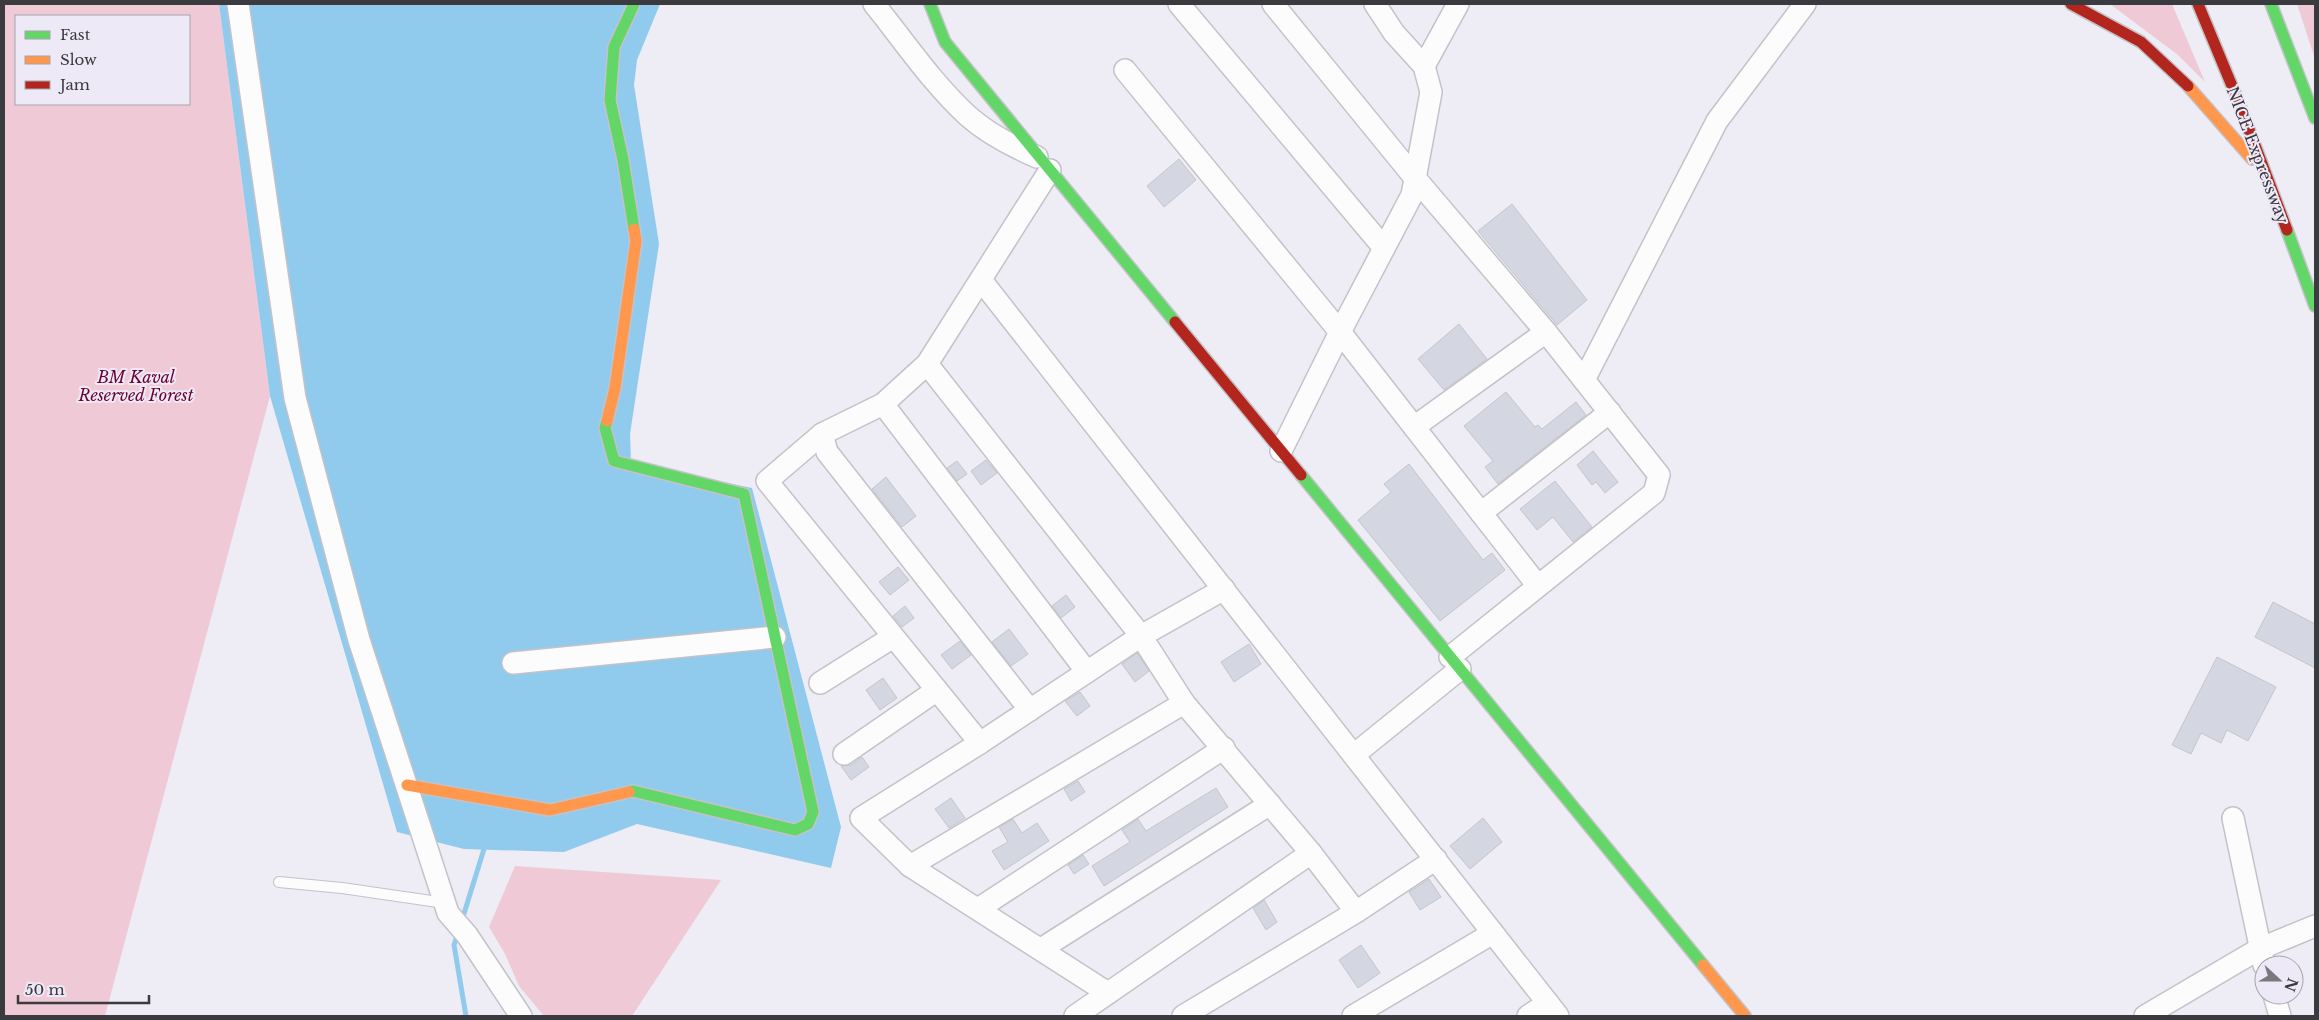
<svg xmlns="http://www.w3.org/2000/svg" width="2319" height="1020" font-family="'Libre Baskerville',serif">
<rect width="100%" height="100%" fill="#eeecf4"/>
<!-- green -->
<g fill="#efcad6" fill-rule="evenodd">
<path d="M 4,4 L 219,4 L 270,396 L 105,1016 L 4,1016 ZM 16,16 L 189,16 L 189,104 L 16,104 Z"/>
<polygon points="2110,4 2172,4 2205,82 2178,55"/>
<polygon points="2297,4 2315,4 2315,59"/>
<polygon points="515,866 721,880 632,1016 544,1016 519,986 505,954 489,927"/>
</g>
<!-- water -->
<polygon fill="#90cbed" points="219,4 660,4 637,60 634,85 659,244 630,434 631,464 752,488 841,827 831,868 637,824 564,852 464,849 397,832 270,396"/>
<g fill="none" stroke-linecap="round" stroke-linejoin="round">
<!-- stream -->
<g stroke="#90cbed" stroke-width="5">
<polyline points="462,920 484,849"/>
<polyline points="458,933 454,945 466,1016"/>
</g>
</g>
<!-- building -->
<g fill="#d4d6e1" stroke="#c5c5cb">
<polygon points="1179,159 1196,180 1164,207 1147,186"/>
<polygon points="1512,204 1587,300 1557,325 1478,231"/>
<polygon points="1459,324 1487,359 1444,390 1418,359"/>
<polygon points="1506,392 1535,427 1538,425 1542,429 1576,402 1586,415 1498,484 1485,467 1493,461 1464,426"/>
<polygon points="1593,451 1618,482 1605,493 1596,482 1592,485 1577,465"/>
<polygon points="986,460 997,473 981,485 971,471"/>
<polygon points="957,461 967,474 957,481 947,468"/>
<polygon points="1409,464 1483,560 1492,553 1505,570 1440,621 1358,520 1391,492 1384,484"/>
<polygon points="886,477 916,516 902,527 872,489"/>
<polygon points="1555,481 1592,527 1573,542 1553,517 1537,530 1520,509"/>
<polygon points="898,567 909,580 890,595 879,582"/>
<polygon points="1066,595 1075,607 1061,618 1052,606"/>
<polygon points="2273,602 2315,624 2315,668 2255,637"/>
<polygon points="905,606 914,618 902,627 893,616"/>
<polygon points="1009,629 1028,654 1011,666 992,642"/>
<polygon points="960,641 971,655 952,669 941,655"/>
<polygon points="1249,644 1261,664 1234,682 1221,662"/>
<polygon points="1137,653 1149,671 1135,682 1122,664"/>
<polygon points="2217,657 2276,687 2248,741 2227,730 2221,743 2201,733 2191,754 2172,745"/>
<polygon points="883,678 897,698 880,710 866,690"/>
<polygon points="1080,692 1090,706 1077,716 1065,701"/>
<polygon points="862,757 869,767 851,780 841,766 851,765"/>
<polygon points="1078,781 1085,792 1071,801 1064,789"/>
<polygon points="1216,788 1228,807 1104,886 1092,866 1130,842 1122,830 1138,819 1146,831"/>
<polygon points="951,798 965,818 949,828 935,809"/>
<polygon points="1483,818 1502,842 1470,869 1450,846"/>
<polygon points="1013,819 1022,833 1037,823 1049,841 1004,870 992,851 1008,842 999,827"/>
<polygon points="1083,855 1089,864 1074,874 1068,865"/>
<polygon points="1429,879 1441,897 1420,910 1409,892"/>
<polygon points="1264,900 1277,922 1266,930 1253,908"/>
<polygon points="1361,945 1380,973 1358,988 1339,960"/>
</g>
<g fill="none" stroke-linecap="round" stroke-linejoin="round">
<defs>
<polyline id="lane" points="279,882 342,888 445,903"/>
<g id="street">
<polyline points="238,4 295,398 359,640 448,913 467,935 521,1016"/>
<path d="M 874,4 C 904,41 932,83 968,116 C 987,133 1014,147 1037,157"/>
<polyline points="1179,4 1384,248"/>
<polyline points="1273,4 1415,178 1546,332"/>
<polyline points="1424,66 1458,4"/>
<polyline points="1125,70 1340,332 1538,586"/>
<polyline points="981,280 1558,1016"/>
<polyline points="927,364 1141,636 1184,703"/>
<polyline points="1584,380 1717,121 1805,4"/>
<polyline points="883,404 1087,672"/>
<polyline points="1414,427 1546,332 1659,475 1654,493 1450,657"/>
<polyline points="822,434 827,452 1030,710"/>
<polyline points="1281,451 1340,332 1412,195 1431,92 1424,66 1394,33 1375,4"/>
<polyline points="1481,513 1610,412"/>
<polyline points="513,663 775,637"/>
<polyline points="820,683 893,637"/>
<polyline points="980,743 767,481 822,434 883,404 927,364 1050,170"/>
<polyline points="844,754 937,690"/>
<polyline points="1355,754 1460,669"/>
<polyline points="2233,818 2264,965"/>
<polyline points="910,866 1184,703 1311,853 1356,912"/>
<polyline points="978,909 1224,748"/>
<polyline points="1041,949 1270,804"/>
<polyline points="1108,993 910,866 861,818 980,743 1141,636 1224,589"/>
<polyline points="2274,995 2280,1016"/>
<polyline points="1075,1016 1311,853"/>
<polyline points="1183,1016 1356,912 1436,859"/>
<polyline points="1353,1016 1493,933"/>
<polyline points="1528,1016 1548,1003"/>
<polyline points="2145,1016 2259,949 2315,926"/>
</g>
<g id="fast">
<polyline points="634,4 614,47 610,100 623,160 634,229"/>
<polyline points="930,4 945,42 1175,322"/>
<polyline points="2271,4 2315,118"/>
<polyline points="2287,230 2315,306"/>
<polyline points="607,421 605,428 614,461 744,494 813,812 808,824 795,830 633,791 629,792"/>
<polyline points="1301,475 1703,965"/>
</g>
<g id="slow">
<polyline points="2188,86 2252,159"/>
<polyline points="607,421 615,388 636,241 634,229"/>
<polyline points="407,785 550,810 629,792"/>
<polyline points="1703,965 1745,1016"/>
</g>
<g id="jam">
<polyline points="2071,4 2141,42 2188,86"/>
<polyline points="2198,4 2237,98 2287,230"/>
<polyline points="1175,322 1301,475"/>
</g>
</defs>
<!-- lane casing -->
<use href="#lane" stroke="#c4c2c9" stroke-width="12"/>
<!-- street casing -->
<use href="#street" stroke="#c4c2c9" stroke-width="24"/>
<!-- fast casing -->
<use href="#fast" stroke="#c4c2c9" stroke-width="14"/>
<!-- slow casing -->
<use href="#slow" stroke="#c4c2c9" stroke-width="14"/>
<!-- jam casing -->
<use href="#jam" stroke="#c4c2c9" stroke-width="14"/>
<!-- lane -->
<use href="#lane" stroke="#fcfcfd" stroke-width="10"/>
<!-- street -->
<use href="#street" stroke="#fcfcfd" stroke-width="21"/>
<!-- fast -->
<use href="#fast" stroke="#63d668" stroke-width="11"/>
<!-- slow -->
<use href="#slow" stroke="#ff974d" stroke-width="11"/>
<!-- jam -->
<use href="#jam" stroke="#b3261e" stroke-width="11"/>
</g>
<g text-anchor="middle" stroke-width="4" stroke-linejoin="round" paint-order="stroke">
<!-- street labels -->
<g font-size="16" fill="#3b3a3f" stroke="#ede9f7">
<text transform="translate(2258 155) rotate(69)" y="6">NICE Expressway</text>
</g>
<!-- park labels -->
<g font-size="16" font-style="italic" fill="#6a0130" stroke="#ede9f7">
<text x="136" y="383">BM Kaval<tspan x="136" dy="18">Reserved Forest</tspan></text>
</g>
</g>
<!-- border -->
<rect width="2319" height="1020" fill="none" stroke="#3b3a3f" stroke-width="10"/>
<!-- legend -->
<rect x="15" y="15" width="175" height="90" fill="#ede9f7" stroke="#a6a3ad"/>
<rect x="25" y="31" width="25" height="8" fill="#63d668" stroke="#a6a3ad"/>
<text x="60" y="40" font-size="15" fill="#3b3a3f">Fast</text>
<rect x="25" y="56" width="25" height="8" fill="#ff974d" stroke="#a6a3ad"/>
<text x="60" y="65" font-size="15" fill="#3b3a3f">Slow</text>
<rect x="25" y="81" width="25" height="8" fill="#b3261e" stroke="#a6a3ad"/>
<text x="60" y="90" font-size="15" fill="#3b3a3f">Jam</text>
<!-- north arrow -->
<g transform="translate(2279 980) rotate(111)"><circle r="24" fill="#ede9f7" stroke="#a6a3ad"/>
<path d="M0-4L9 19L0 12L-9 19Z" fill="#7a787e"/>
<text y="-8" font-size="14" font-weight="bold" text-anchor="middle" fill="#3b3a3f">N</text>
</g>
<!-- scale -->
<path d="M18 995v8h131v-8" fill="none" stroke="#3b3a3f" stroke-width="2.5"/>
<text x="25" y="995" font-size="15" fill="#3b3a3f" stroke="#ede9f7" stroke-width="4" paint-order="stroke">50 m</text>
</svg>
